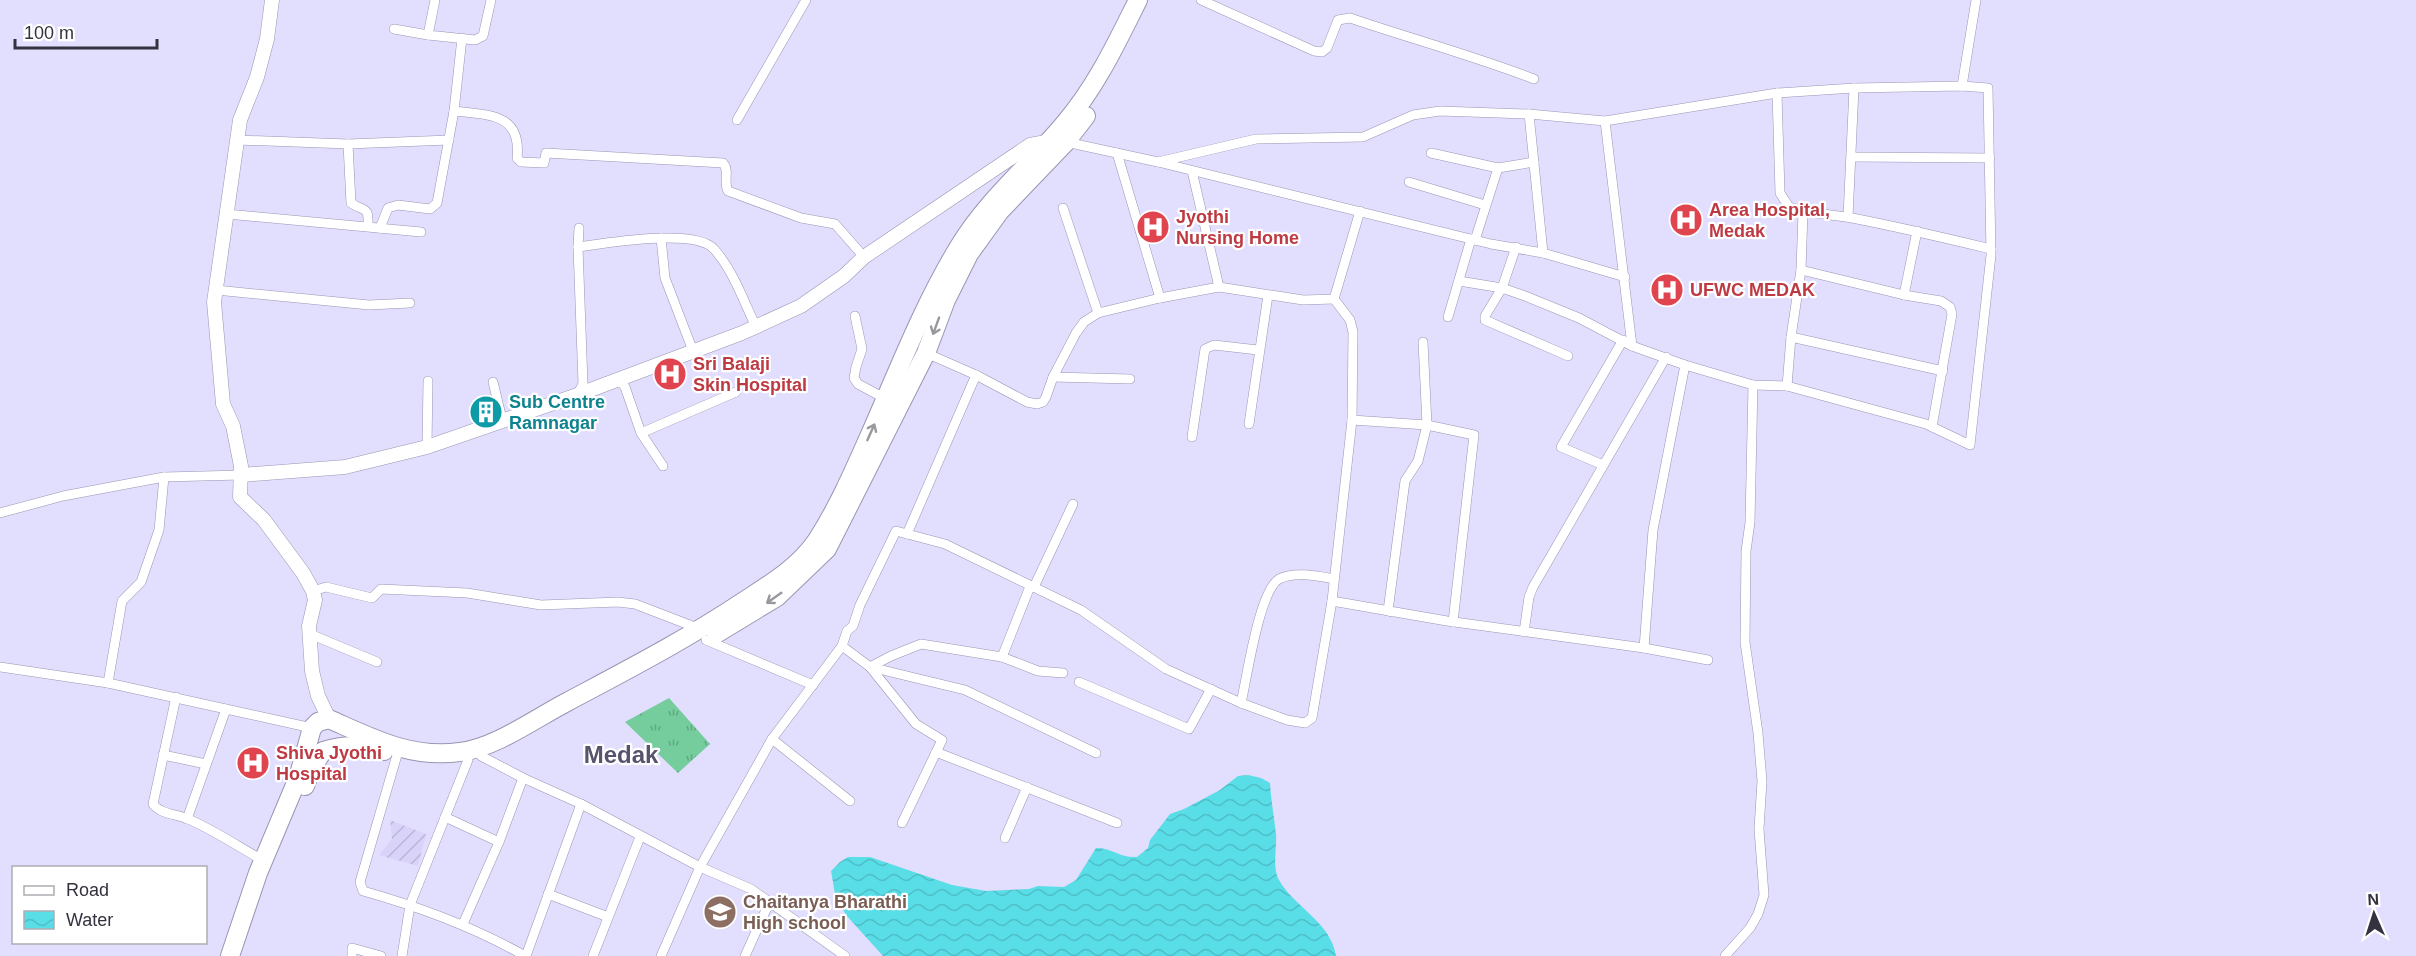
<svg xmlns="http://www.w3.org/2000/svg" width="2416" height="956" font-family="Arial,sans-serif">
<defs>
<pattern id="industrial-furrows" width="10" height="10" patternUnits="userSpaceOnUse" patternTransform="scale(1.5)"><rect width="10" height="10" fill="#d9d3fa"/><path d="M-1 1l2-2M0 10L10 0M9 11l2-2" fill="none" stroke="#bbb6d7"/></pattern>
<pattern id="park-tufts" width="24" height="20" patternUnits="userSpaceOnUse" patternTransform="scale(1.5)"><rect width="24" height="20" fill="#75cd9d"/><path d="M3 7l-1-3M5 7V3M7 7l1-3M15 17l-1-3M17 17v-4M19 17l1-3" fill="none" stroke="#61a781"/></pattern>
<pattern id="water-waves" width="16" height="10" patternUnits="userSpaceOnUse" patternTransform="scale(1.5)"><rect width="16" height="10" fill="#59dde7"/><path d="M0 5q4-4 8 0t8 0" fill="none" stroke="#4ebec7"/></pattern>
</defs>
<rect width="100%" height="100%" fill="#e2defe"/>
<!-- industrial -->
<polygon fill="url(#industrial-furrows)" points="390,820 426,834 418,866 379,855 392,839"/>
<!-- park -->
<polygon fill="url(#park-tufts)" points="669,698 710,744 678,773 625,722"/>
<!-- water -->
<path fill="url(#water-waves)" d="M 1248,775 L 1261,778 L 1270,783 C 1271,800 1274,817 1276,834 C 1277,847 1272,868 1279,880 C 1294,907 1331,922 1336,956 L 883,956 L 846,915 L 835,894 L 831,871 L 840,862 L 848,857 L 870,857 L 952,885 L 986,891 L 1029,889 L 1038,886 L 1064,887 L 1076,880 L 1096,848 C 1111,847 1119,858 1137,857 L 1148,848 L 1150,840 L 1170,814 L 1184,809 L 1220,790 L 1238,776 Z"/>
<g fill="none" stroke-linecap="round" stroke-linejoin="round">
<defs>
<g id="street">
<polyline points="435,0 428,35 475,40 483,36 491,0"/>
<path d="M 1201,0 L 1314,51 L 1322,52 L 1327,48 L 1338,20 L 1350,18 C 1412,39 1474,56 1534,79"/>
<polyline points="394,29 428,35"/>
<polyline points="1962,86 1976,0"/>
<path d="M 1777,93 L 1780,193 L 1789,207 C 1809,214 1831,214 1852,218 C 1899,227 1945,238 1991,249"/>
<path d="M 454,111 C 488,115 522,113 517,158 L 521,162 L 544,163 L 546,153 L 723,163 C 730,170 723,182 728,191 L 801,218 L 835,224 L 864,257"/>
<polyline points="1529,114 1543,253"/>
<polyline points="737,120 806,0"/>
<polyline points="237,140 348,144 449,140"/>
<polyline points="1066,142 1158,162 1491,244 1543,253 1625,277"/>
<path d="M 348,144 L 351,203 C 364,212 369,205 368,226"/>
<polyline points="1431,153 1498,168 1534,162"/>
<polyline points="1852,157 1990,158"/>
<polyline points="1158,162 1256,139 1363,137 1413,115 1440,111 1529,114 1605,121 1777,93 1854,88 1962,86 1988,88 1991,255 1970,445 1926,424 1787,386 1753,385 1685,365"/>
<polyline points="1192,171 1219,287"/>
<polyline points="1409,182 1485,205"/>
<polyline points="1063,208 1098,313"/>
<polyline points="227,214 421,232"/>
<polyline points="1848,217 1854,88"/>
<polyline points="380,228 388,208 398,205 430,209 437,203 454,111 462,38"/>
<polyline points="661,238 665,278 693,351"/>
<polyline points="1475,240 1498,168"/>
<polyline points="578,247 579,228"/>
<polyline points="1516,247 1502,288 1485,316 1485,320 1568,356"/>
<polyline points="1801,270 1904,295 1941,301 1950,307 1952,314 1932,427"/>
<polyline points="1459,281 1502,288 1525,296 1579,318 1632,346 1605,121"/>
<polyline points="216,290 369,305 410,303"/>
<polyline points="1904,295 1917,231"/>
<polyline points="1160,298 1219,287 1303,300 1334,299 1360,211"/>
<polyline points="1334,299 1350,320 1353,332 1352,420 1427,425 1474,435 1453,622"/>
<polyline points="855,316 862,349 856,367 854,378 858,384 886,399"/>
<polyline points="1448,317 1471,239"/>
<polyline points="1791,337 1943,371"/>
<polyline points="926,353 976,375 1027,402 1037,404 1043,402 1046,397 1053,377 1076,333 1084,322 1098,313 1160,298 1117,153"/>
<polyline points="1053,377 1130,379"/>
<polyline points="618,379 625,387 641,433 663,466"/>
<polyline points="493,382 501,415 494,424"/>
<polyline points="1787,386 1791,337 1801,270 1803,212"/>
<path d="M 577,395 L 583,384 L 578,247 C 607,243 695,228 714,249 C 733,270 744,302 756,327"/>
<polyline points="1249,424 1268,295"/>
<polyline points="641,433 736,392"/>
<polyline points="1192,437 1205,349 1214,345 1258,350"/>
<polyline points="427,447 428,381"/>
<polyline points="1603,465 1561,447 1623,340"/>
<polyline points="0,513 63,496 164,477 241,475"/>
<polyline points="907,534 976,375"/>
<polyline points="313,591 326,587 372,598 381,589 467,593 541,605 618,602 635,604 700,629"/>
<polyline points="1332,601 1447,621 1644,648 1653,530 1685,365 1632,346"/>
<polyline points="1392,612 1388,611 1405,481 1418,461 1427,425 1423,342"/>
<polyline points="1524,632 1529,597 1533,587 1666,357"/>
<polyline points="310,634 377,662"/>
<polyline points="706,640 813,685"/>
<polyline points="842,646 870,667 965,690 1096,753"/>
<polyline points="1644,648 1708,660"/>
<polyline points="1002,657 1038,671 1063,673"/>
<polyline points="0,667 108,683 312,728"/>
<polyline points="1079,682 1189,729 1211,689"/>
<polyline points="108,683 122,601 141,582 159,530 164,477"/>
<path d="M 176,697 L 153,804 C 160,814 176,814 188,819 C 214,830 239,847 264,861"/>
<path d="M 1241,703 C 1247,678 1259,591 1279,579 C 1294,571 1318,576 1334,579"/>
<polyline points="772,739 850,801"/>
<polyline points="936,752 1117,823"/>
<polyline points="163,755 206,764"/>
<path d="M 397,755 L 360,882 L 363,891 C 420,907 474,927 525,956"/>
<polyline points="481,756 523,778 581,804 700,867 661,956"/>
<polyline points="445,817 499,842"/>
<polyline points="187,819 226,709"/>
<polyline points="902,823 942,740 916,724 870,667 891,656 921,644 1002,657 1029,589 1034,587 1073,504"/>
<polyline points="1005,838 1027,787"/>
<polyline points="548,894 608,917"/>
<polyline points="463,924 499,842 523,778"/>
<polyline points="352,956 352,948 381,956"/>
<polyline points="402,956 410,905 468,760"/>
<polyline points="526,956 581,804"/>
<polyline points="593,956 640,837"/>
<polyline points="745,956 770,901"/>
<polyline points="845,956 751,889 700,867 772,739 842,646 847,631 853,626 860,605 896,531 945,544 1081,610 1166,669 1241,703 1287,720 1305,723 1312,718 1332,601 1352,420"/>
<polyline points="1725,956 1750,928 1758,914 1764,895 1759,829 1762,781 1758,733 1745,642 1746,551 1750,522 1753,385"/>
</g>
<g id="secondary">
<polyline points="272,0 267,39 257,77 240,120 214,302 223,404 233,426 241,466 240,497 264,520 303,573 313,591 315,600 309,626 312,671 318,696 329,719"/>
<polyline points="241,475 345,467 427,447 577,395 742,333 801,306 844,276 864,257 1030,145 1052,141"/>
</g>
<g id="highway">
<polyline points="716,634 777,597 827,549 926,353 946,300 969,254 1000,211 1066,142 1086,116"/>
<path d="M 305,786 L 312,768 L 323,751 C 342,745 364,745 384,751"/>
<path d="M 230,956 L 258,873 L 298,778 L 312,728 L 318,722 L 329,719 C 372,738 411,759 460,752 C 495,748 536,718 567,702 C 627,670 687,639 744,601 C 770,584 799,567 817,540 C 837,509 853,473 868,439 C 897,374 923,305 960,245 C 988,199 1031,164 1065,123 C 1097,85 1116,44 1138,0"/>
</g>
</defs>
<!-- street casing -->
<use href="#street" stroke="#9995b2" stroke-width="10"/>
<!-- secondary casing -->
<use href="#secondary" stroke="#9995b2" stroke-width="15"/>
<!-- highway casing -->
<use href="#highway" stroke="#9995b2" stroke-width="20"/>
<!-- street -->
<use href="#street" stroke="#fff" stroke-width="9"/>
<!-- secondary -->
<use href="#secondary" stroke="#fff" stroke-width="14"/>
<!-- highway -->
<use href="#highway" stroke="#fff" stroke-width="18"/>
</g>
<!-- one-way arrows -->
<defs><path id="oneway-shaft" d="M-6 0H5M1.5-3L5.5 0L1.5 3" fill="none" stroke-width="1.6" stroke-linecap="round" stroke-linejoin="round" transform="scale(1.5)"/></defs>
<g stroke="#99989e">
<use href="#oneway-shaft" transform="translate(936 326) rotate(110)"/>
<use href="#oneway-shaft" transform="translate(871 432) rotate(-66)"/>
<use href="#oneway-shaft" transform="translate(774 598) rotate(145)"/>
</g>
<!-- icons -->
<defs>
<symbol id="hospital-disc" viewBox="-11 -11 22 22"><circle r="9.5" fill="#e0444e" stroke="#fff"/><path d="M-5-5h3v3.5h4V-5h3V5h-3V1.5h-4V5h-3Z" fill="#fff"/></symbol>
<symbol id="building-disc" viewBox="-11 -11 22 22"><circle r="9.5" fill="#0f9aa8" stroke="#fff"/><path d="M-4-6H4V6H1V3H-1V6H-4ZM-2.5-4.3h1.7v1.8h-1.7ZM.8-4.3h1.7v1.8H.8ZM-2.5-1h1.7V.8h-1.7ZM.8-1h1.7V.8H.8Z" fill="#fff"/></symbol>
<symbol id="school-disc" viewBox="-11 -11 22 22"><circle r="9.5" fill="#8d6e63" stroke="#fff"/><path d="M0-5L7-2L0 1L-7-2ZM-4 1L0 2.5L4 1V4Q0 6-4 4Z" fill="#fff"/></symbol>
</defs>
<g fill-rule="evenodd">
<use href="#hospital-disc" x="1667" y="201" width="38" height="38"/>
<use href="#hospital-disc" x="1134" y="208" width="38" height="38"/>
<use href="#hospital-disc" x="1648" y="271" width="38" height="38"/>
<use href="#hospital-disc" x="651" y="355" width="38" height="38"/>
<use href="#building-disc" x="467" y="393" width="38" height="38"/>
<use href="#hospital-disc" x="234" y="744" width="38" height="38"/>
<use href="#school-disc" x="701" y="893" width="38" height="38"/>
</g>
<g text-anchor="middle" stroke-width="4.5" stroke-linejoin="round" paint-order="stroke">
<!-- health labels -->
<g font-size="18" font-weight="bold" fill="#be3a42" stroke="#fff" text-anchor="start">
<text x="1709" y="216">Area Hospital,<tspan x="1709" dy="21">Medak</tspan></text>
<text x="1176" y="223">Jyothi<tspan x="1176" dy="21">Nursing Home</tspan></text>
<text x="1690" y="296">UFWC MEDAK</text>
<text x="693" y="370">Sri Balaji<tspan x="693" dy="21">Skin Hospital</tspan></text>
<text x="276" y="759">Shiva Jyothi<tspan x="276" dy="21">Hospital</tspan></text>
</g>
<!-- culture labels -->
<g font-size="18" font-weight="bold" fill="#0d838f" stroke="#fff" text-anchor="start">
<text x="509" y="408">Sub Centre<tspan x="509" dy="21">Ramnagar</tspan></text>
</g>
<!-- education labels -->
<g font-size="18" font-weight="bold" fill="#785e54" stroke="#fff" text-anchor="start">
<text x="743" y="908">Chaitanya Bharathi<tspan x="743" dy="21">High school</tspan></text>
</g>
<!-- district labels -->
<g font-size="24" font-weight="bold" fill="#57536d" stroke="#fff">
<text x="621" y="763">Medak</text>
</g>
</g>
<!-- legend -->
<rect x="12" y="866" width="195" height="78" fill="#ffffff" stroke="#adadb2" stroke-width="1.5"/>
<rect x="24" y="886" width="30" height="9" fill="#ffffff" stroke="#adadb2" stroke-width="1.5"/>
<text x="66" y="896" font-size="18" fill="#33323e">Road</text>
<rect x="24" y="911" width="30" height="18" fill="url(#water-waves)" stroke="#adadb2" stroke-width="1.5"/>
<text x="66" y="926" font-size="18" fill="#33323e">Water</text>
<!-- north arrow -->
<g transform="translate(2374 914) rotate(357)" stroke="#ffffff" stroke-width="4.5" paint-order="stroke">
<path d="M0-4.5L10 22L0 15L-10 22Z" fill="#33323e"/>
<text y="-9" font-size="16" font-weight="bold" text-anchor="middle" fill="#33323e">N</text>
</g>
<!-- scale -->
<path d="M15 39v9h142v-9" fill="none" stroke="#33323e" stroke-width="3"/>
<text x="24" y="39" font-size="18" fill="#33323e" stroke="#ffffff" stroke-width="4.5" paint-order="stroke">100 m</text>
</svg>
